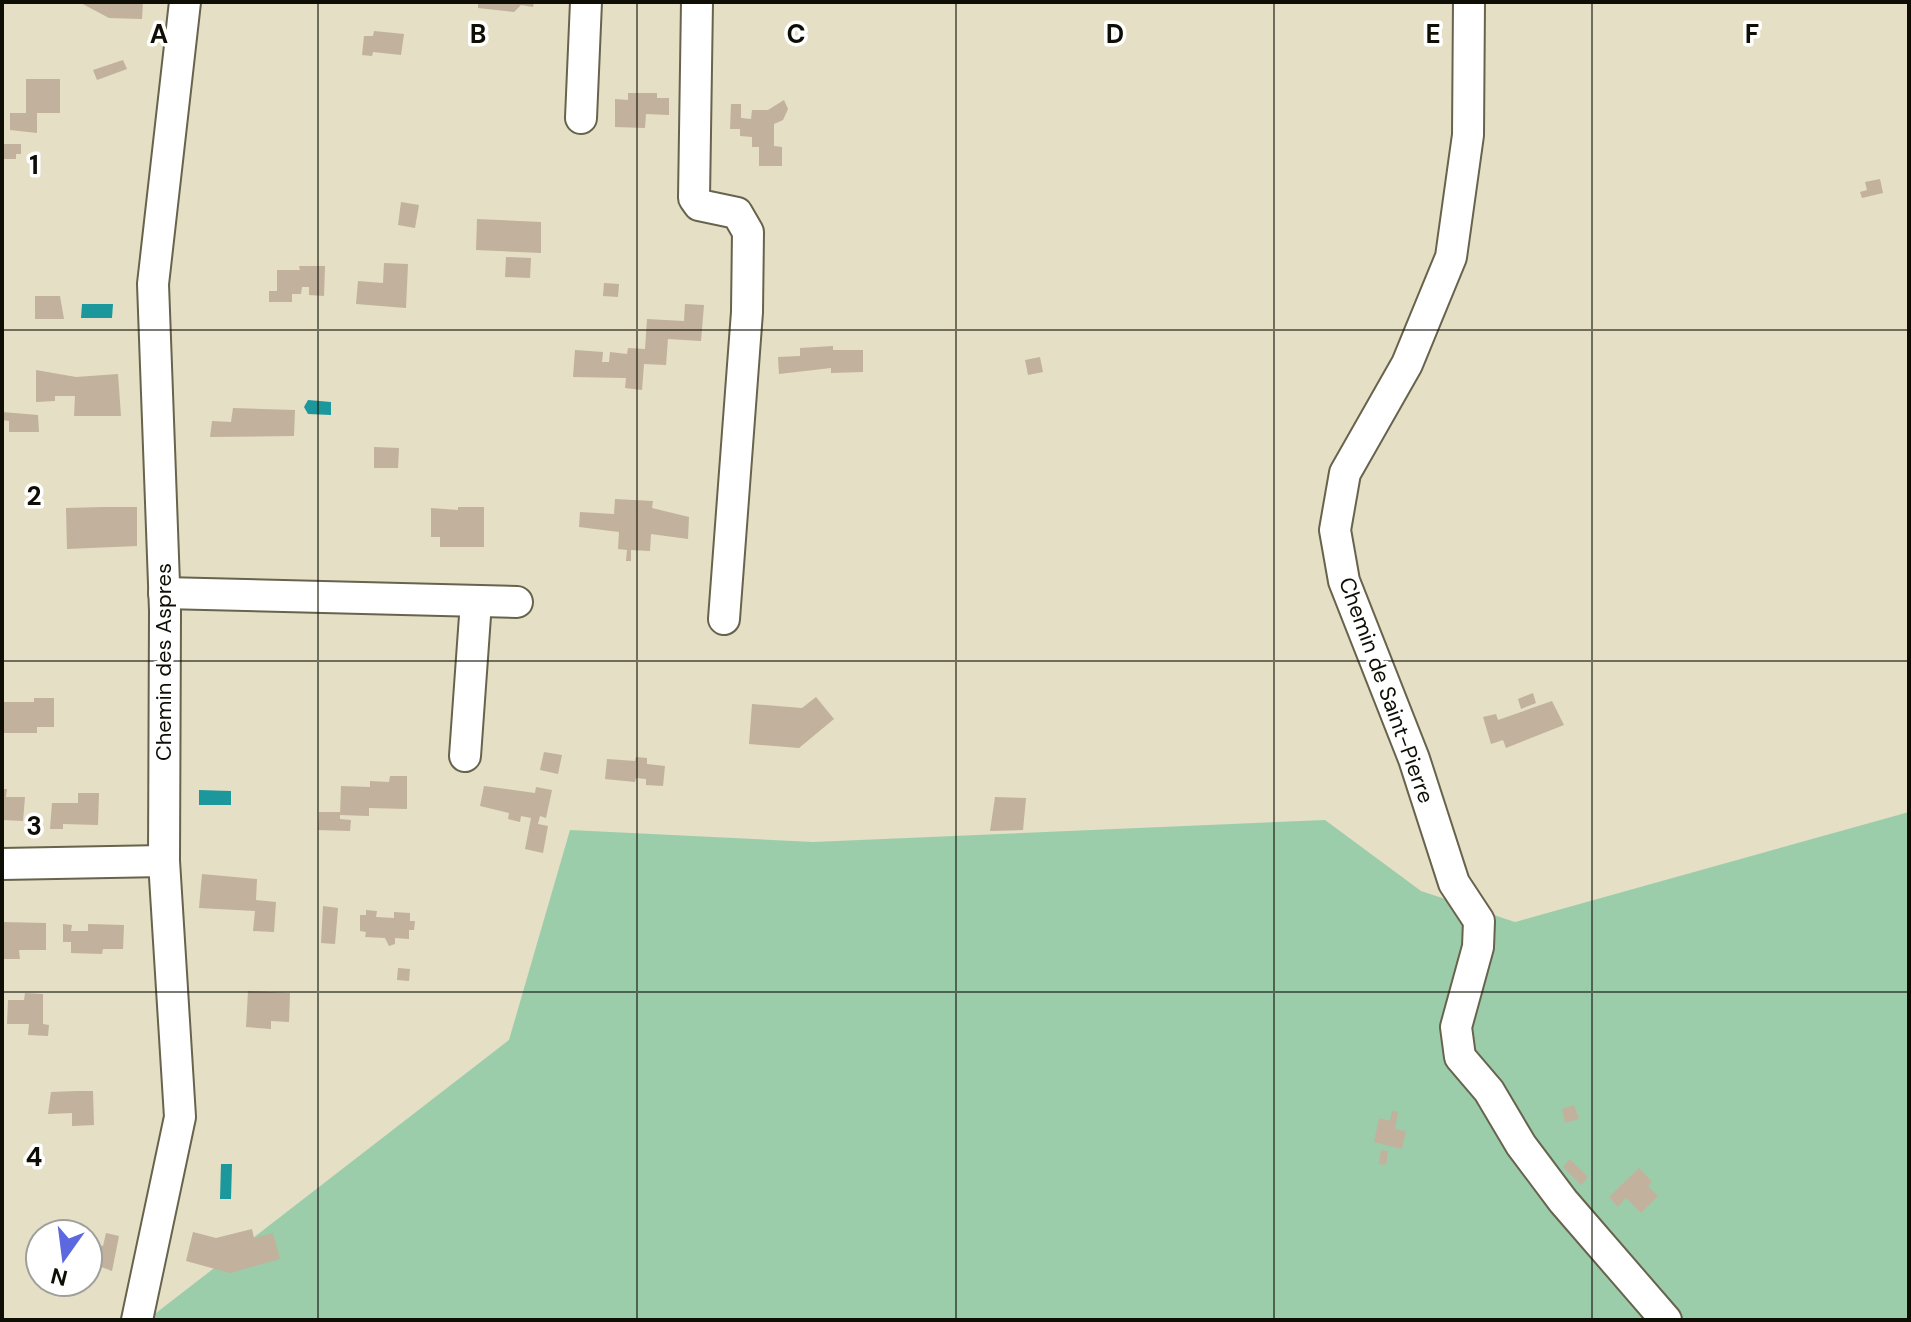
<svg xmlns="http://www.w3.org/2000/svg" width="1911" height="1322" font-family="'DM Sans',sans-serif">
<rect width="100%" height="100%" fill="#e4dfc5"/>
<!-- green -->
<polygon fill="#9ccdab" points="1909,812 1909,1320 147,1320 509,1040 570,830 813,842 1325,820 1421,891 1515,922"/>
<!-- water -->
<g fill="#1c979c">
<polygon points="82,304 113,304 112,318 81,318"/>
<polygon points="308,400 331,402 331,415 308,414 304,407"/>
<polygon points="199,790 231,791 231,805 199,805"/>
<polygon points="221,1164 232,1164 231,1199 220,1199"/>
</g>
<!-- building -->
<g fill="#c2b19c">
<polygon points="79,2 143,2 142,19 109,18"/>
<polygon points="478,2 534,2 533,7 521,5 514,12 478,8"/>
<polygon points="374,31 404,34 401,55 373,52 372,56 362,55 364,36 373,36"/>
<polygon points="123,60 127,69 97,80 93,70"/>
<polygon points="26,79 60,79 60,113 37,113 37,133 10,130 10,113 26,113"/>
<polygon points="628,93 657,93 657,98 669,98 669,115 646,114 645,128 615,127 615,99 628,100"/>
<polygon points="784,100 788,109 783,120 774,124 774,146 782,147 782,166 759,166 759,147 752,147 752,137 740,136 740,129 730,129 731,104 741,104 741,118 751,119 752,110 768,110"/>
<polygon points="2,144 21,144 21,154 16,154 16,159 2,159"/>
<polygon points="1880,179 1883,193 1862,198 1860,192 1867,190 1865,182"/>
<polygon points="401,202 419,205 415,228 398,225"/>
<polygon points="477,219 541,222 541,253 476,250"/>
<polygon points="506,257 531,258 530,278 505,277"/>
<polygon points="384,263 408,264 406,308 356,304 358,281 383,283"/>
<polygon points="299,266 325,266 324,296 309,295 309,287 302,287 301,294 292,294 292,302 269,302 269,291 277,291 277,270 300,270"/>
<polygon points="604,283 619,284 618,297 603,296"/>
<polygon points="35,296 60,296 64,319 35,319"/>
<polygon points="685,304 704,305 701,341 668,339 666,365 644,364 642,390 625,388 626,378 573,377 575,350 603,352 602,362 609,362 610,352 627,354 628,348 645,349 647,319 684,321"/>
<polygon points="833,346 833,350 863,350 863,372 831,373 831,368 779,374 778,357 800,356 800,348"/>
<polygon points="1040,357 1043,372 1028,375 1025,360"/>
<polygon points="36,370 76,377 118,374 121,416 74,416 75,396 55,396 55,401 36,402"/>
<polygon points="233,408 295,410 294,436 210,437 212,421 231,422"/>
<polygon points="2,412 38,415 39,432 9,432 9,421 2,420"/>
<polygon points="374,447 399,448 398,468 374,468"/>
<polygon points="615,499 653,501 652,508 689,517 688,539 651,534 650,551 631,550 631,561 626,561 627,550 618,549 619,532 579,527 580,512 614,514"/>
<polygon points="103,507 137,507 137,546 67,549 66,508"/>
<polygon points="458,507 484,507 484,547 440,547 440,537 431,537 431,508 458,510"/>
<polygon points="1533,693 1536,703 1521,709 1518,699"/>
<polygon points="816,697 834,719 799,748 749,744 752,704 802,708"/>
<polygon points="34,698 54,698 54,727 37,727 37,733 2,733 2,702 34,702"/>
<polygon points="1552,701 1564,725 1506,748 1503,740 1491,744 1483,717 1496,714 1498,720"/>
<polygon points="544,752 562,755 558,774 540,770"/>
<polygon points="636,757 647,758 647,764 665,766 663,786 646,785 646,779 636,778 635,782 605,779 607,759 635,761"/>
<polygon points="390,776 407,776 407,809 369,808 369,816 340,815 341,786 370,787 370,781 389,782"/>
<polygon points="484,786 535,793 536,787 552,790 546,818 540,816 538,824 548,826 543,853 525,849 531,818 521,816 520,822 508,819 509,813 480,806"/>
<polygon points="2,789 7,789 6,797 25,797 23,821 2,820"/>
<polygon points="78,793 99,793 98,825 63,824 63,829 50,829 52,803 78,803"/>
<polygon points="995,797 1026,798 1023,830 990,831"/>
<polygon points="319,812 340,812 340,819 351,820 350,831 318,830"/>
<polygon points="202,874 257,879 256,900 276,902 274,932 253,931 255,911 199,908"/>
<polygon points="323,906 338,908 335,944 321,943"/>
<polygon points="366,910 377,911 376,917 394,918 394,912 410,913 410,921 415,921 414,930 409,930 409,939 395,938 395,944 389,946 385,938 365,937 366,932 360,931 360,915 366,915"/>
<polygon points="2,922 46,923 46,950 19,950 20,959 4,959"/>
<polygon points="63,924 72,925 71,931 88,931 88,924 124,925 123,949 103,949 102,954 71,953 71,942 63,942"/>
<polygon points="398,968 410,969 409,981 397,980"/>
<polygon points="248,991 290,993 289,1022 271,1021 271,1029 246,1027"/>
<polygon points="25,993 43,994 43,1024 49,1025 48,1036 28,1035 29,1024 7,1024 8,1000 24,1000"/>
<polygon points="76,1091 93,1091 94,1125 72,1126 72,1113 48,1114 51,1092"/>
<polygon points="1574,1105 1579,1119 1565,1123 1562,1109"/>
<polygon points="1392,1111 1398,1112 1395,1129 1406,1131 1402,1149 1374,1142 1379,1118 1390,1121"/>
<polygon points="1381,1150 1388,1151 1386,1165 1379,1164"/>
<polygon points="1570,1159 1588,1177 1581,1185 1563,1167"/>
<polygon points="1639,1168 1652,1182 1648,1186 1658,1196 1641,1213 1626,1198 1618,1207 1609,1197"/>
<polygon points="252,1229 254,1238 273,1233 280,1259 230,1273 186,1261 193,1232 216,1238"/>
<polygon points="106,1233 119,1236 112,1271 88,1262 88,1243 103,1246"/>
</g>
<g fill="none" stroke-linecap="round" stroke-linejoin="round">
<defs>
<g id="minor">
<polyline points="697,2 694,198 699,205 737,213 748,232 747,312 724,619"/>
<polyline points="1469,2 1468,135 1451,257 1407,364 1345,473 1335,530 1344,581 1414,759 1454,883 1479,921 1478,947 1456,1027 1460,1057 1489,1091 1521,1145 1563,1201 1666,1320"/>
<polyline points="581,118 586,2"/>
<polyline points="164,593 517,602"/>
<polyline points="465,756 476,602"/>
<polyline points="2,864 164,861"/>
<polyline points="137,1320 180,1117 164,861 165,611 153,284 185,2"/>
</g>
</defs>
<!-- minor casing -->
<use href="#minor" stroke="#67634c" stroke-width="34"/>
<!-- minor -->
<use href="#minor" stroke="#fff" stroke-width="30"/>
</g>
<!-- grid -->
<path fill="none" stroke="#0f0e05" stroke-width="2" stroke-opacity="0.55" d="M 318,2 L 318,1320M 637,2 L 637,1320M 956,2 L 956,1320M 1274,2 L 1274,1320M 1592,2 L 1592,1320M 2,330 L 1909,330M 2,661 L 1909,661M 2,992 L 1909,992"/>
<g text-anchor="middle" stroke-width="7" stroke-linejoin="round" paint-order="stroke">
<!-- street labels -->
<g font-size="22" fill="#0f0e05" stroke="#fff">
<text transform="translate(163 662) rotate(-90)" y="8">Chemin des Aspres</text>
<text transform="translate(1387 690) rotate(70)" y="8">Chemin de Saint-Pierre</text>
</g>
</g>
<g font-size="26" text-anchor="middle" font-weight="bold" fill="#0f0e05" stroke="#fff" stroke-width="7" stroke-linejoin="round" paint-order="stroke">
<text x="159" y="43">A</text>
<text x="478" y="43">B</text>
<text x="796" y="43">C</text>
<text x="1115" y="43">D</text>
<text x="1433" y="43">E</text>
<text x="1752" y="43">F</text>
<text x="34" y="174">1</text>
<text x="34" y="505">2</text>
<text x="34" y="835">3</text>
<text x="34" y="1166">4</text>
</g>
<!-- border -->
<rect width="1911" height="1322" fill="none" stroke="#0f0e05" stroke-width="8"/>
<!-- north arrow -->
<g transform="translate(64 1258) rotate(194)"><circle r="38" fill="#ffffff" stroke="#9f9f9b" stroke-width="2"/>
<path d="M0-6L14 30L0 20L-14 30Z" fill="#5b68df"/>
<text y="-12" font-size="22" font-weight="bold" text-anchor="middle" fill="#0f0e05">N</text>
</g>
</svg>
